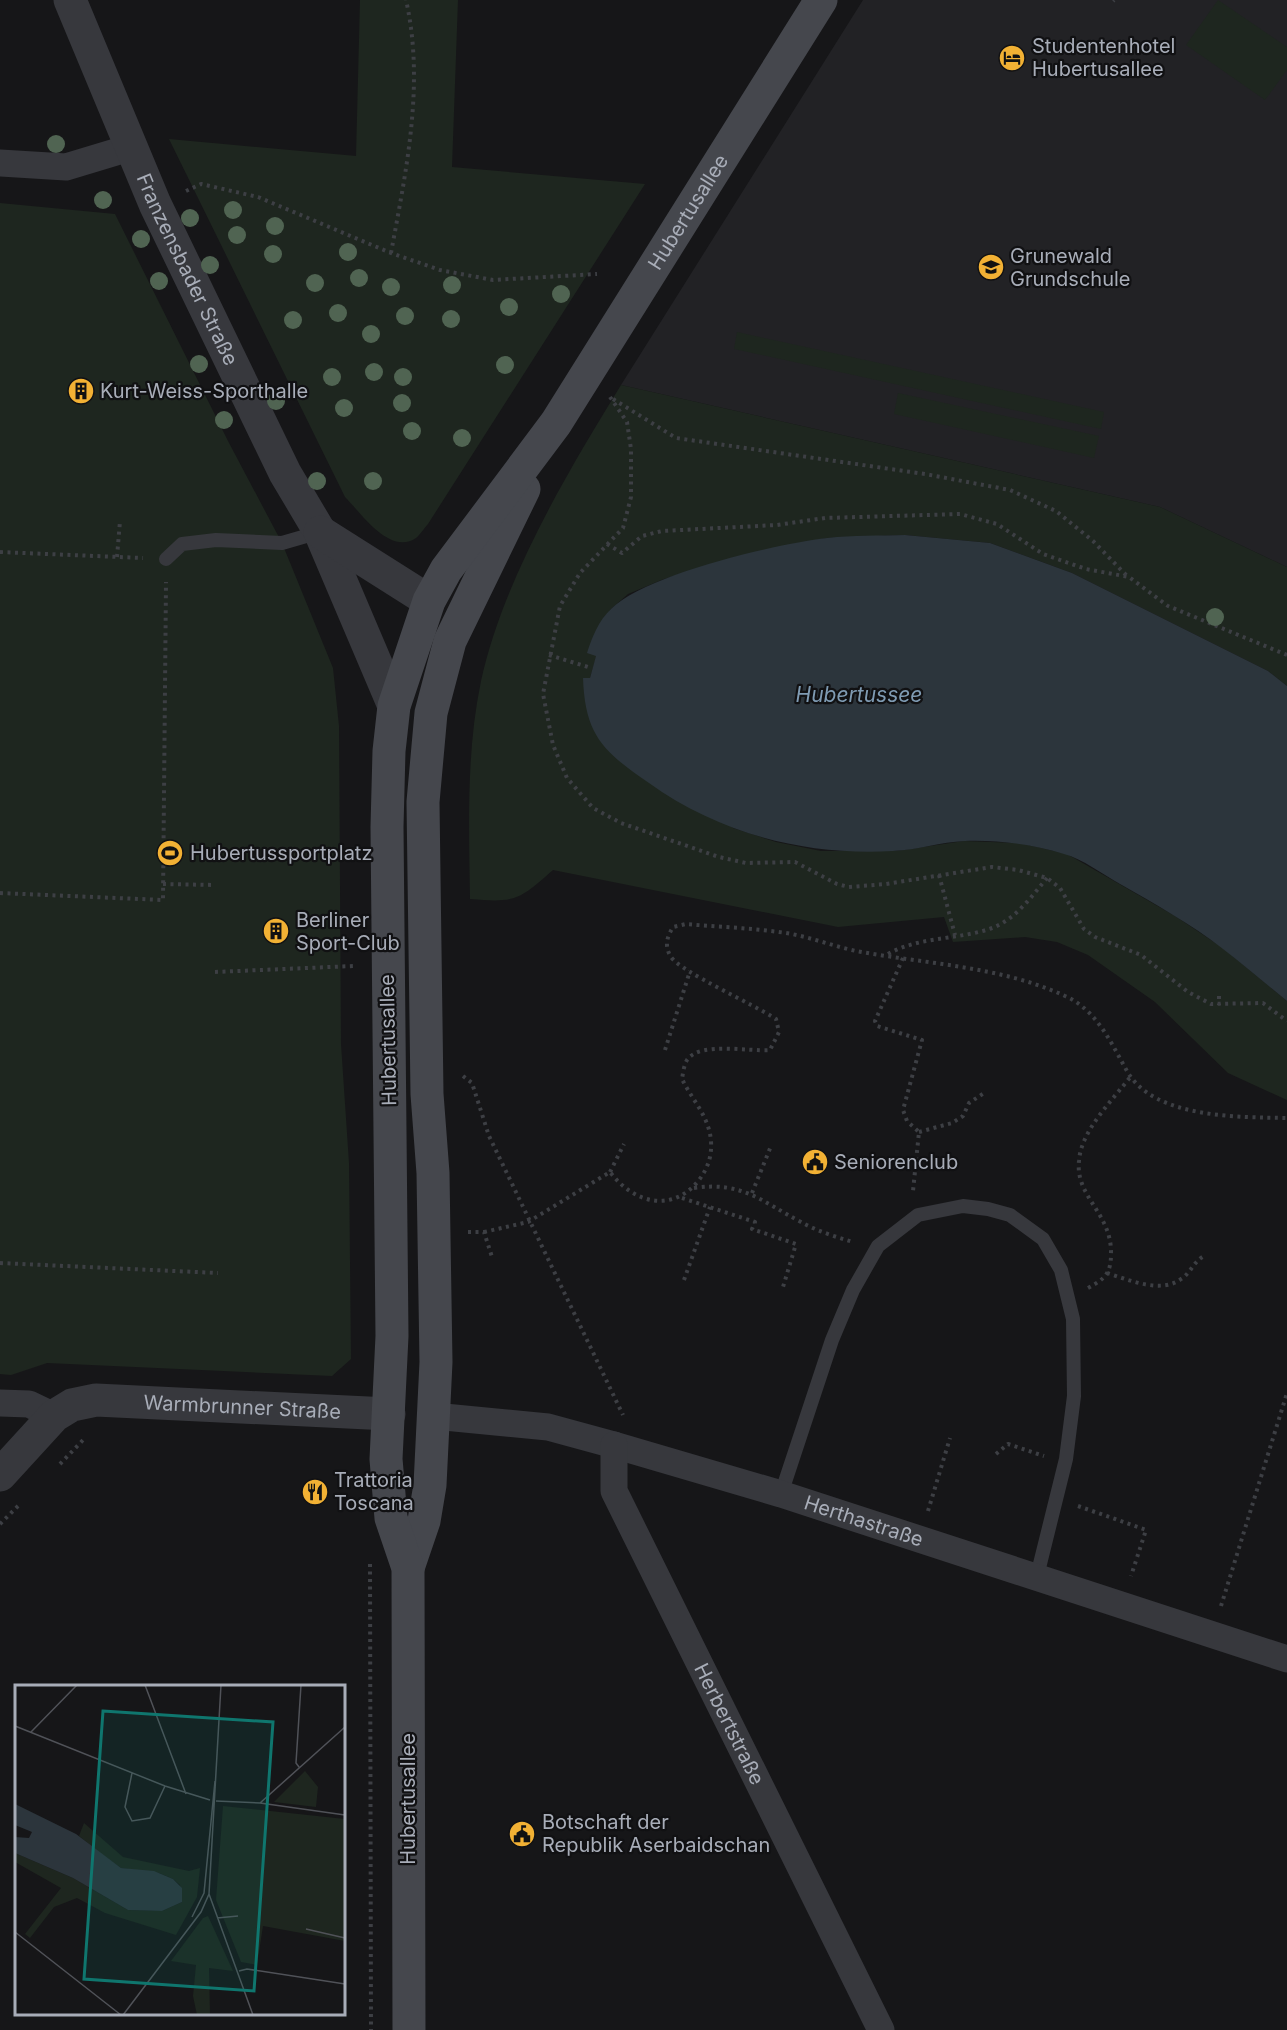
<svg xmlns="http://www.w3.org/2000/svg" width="1287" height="2030" font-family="Inter,sans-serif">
<rect width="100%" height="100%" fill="#161618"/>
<!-- built -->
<polygon fill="#222225" points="863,0 1287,0 1287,567 1160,507 621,385"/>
<!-- green -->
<g fill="#1e261f">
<path d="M 360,0 L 458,0 L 452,167 L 645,184 L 428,524 C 424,528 420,535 416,538 C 390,556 361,513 345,497 L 169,139 L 356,156 Z"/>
<polygon points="1218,0 1287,47 1287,70 1265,100 1186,45"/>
<polygon points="0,203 115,214 228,441 282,543 333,668 339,726 341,1044 349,1163 351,1359 332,1376 47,1363 11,1375 0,1374"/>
<polygon points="737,332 1104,412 1101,429 734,349"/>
<path d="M 621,385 L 1160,507 L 1287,567 L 1287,686 L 1268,671 L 1072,573 L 990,543 L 905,535 L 827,538 L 739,556 L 664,579 L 628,594 L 610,610 L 590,678 L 583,678 L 733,828 L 776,842 L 821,851 L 896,851 L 964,841 L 1020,843 L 1067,854 L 1175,916 L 1223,948 L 1287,1001 L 1287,1100 L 1228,1073 L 1155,1002 L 1088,955 L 1057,942 L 1025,937 L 953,942 L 944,917 L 838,927 L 553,870 C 519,900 516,903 470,899 C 469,827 466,753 481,681 C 503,580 567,473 621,385 Z"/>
<polygon points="898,393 1099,436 1094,458 894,414"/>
</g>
<!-- water -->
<path fill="#2c353c" d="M 905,535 L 990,543 L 1072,573 L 1268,671 L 1287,686 L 1287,1001 C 1266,984 1245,966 1223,949 C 1191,924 1155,904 1120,884 C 1102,874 1083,859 1064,854 C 1031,844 999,840 965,841 C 941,842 917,850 893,851 C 806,856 720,834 649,783 C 604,752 585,736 583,678 L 590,678 L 596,656 L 587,653 C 592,637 599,620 611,609 C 646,574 776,544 827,538 C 853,535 879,536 905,535 Z"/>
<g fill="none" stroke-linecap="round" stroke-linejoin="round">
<!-- path -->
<g stroke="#3d3f44" stroke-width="4" stroke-dasharray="3 4.5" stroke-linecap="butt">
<polyline points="1113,1 1114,0"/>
<polyline points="186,191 201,184 258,197 391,253 440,270 493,280 597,274"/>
<path d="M 391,253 C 406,171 425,84 406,0"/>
<polyline points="610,397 627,422 631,449 631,497 623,528 580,573 560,606 543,694 553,745 567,778 593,808 621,823 719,857 746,863 795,862 837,884 849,887 886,884 992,867 1018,870 1047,878 1060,888 1084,929 1095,937 1141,955 1188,992 1211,1004 1263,1003 1287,1021"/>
<polyline points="613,399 676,438 925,474 1010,490 1056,511 1093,541 1127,576"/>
<polyline points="607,544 622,553 642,536 662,531 777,525 825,518 960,514 997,524 1043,554 1086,569 1129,577 1168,606 1287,655"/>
<polyline points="0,552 143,558"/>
<polyline points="117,557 120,521"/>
<polyline points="549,655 588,667"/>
<polyline points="939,875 955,935"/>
<polyline points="163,884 215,885"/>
<polyline points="0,893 163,900 166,582"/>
<path d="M 888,954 C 920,936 959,940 992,928 C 1016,919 1031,897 1047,878"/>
<polyline points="903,958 875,1021 877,1026 922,1040 903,1110 907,1121 919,1132 913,1191"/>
<polyline points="215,972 353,966"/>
<polyline points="1219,996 1219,1005"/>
<polyline points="665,1050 690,971"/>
<polyline points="463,1076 472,1083 489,1136 623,1415"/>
<polyline points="919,1132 952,1123 963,1116 969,1103 984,1093"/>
<polyline points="610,1172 624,1144"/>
<path d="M 694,1188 C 742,1181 761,1201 801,1222 C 817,1231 836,1237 853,1242"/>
<polyline points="752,1193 771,1146"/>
<polyline points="682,1198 755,1222 752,1229 796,1244 783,1287"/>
<polyline points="468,1232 484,1232 492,1257"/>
<path d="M 484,1232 L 528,1222 L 610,1172 C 634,1204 673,1213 699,1180 C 708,1168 712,1156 711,1141 C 709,1116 692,1100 682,1079 C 683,1073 684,1065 687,1060 C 700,1041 749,1052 770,1050 L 779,1032 L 776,1019 C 755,1005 681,972 671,957 C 664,946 667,937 673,927 L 686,924 C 719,927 753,928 786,933 C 810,937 833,946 856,951 C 925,964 1001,966 1065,996 C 1097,1010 1111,1043 1127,1071 C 1154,1119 1240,1117 1287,1118"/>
<polyline points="0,1263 218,1273"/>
<path d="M 1107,1273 C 1129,1280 1161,1294 1181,1279 C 1191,1273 1193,1262 1204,1256"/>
<polyline points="684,1280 710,1207"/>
<path d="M 1088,1288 C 1105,1279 1111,1273 1111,1254 C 1112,1213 1075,1197 1079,1161 C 1081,1130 1113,1100 1131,1076"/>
<polyline points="996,1454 1008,1444 1044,1456"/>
<polyline points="60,1464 84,1439"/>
<polyline points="1078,1506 1146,1530 1131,1576"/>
<polyline points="928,1511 950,1438"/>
<polyline points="0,1524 21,1503"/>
<polyline points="370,1564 371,2030"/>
<polyline points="1221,1606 1287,1393"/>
</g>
<!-- service -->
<g stroke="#37383d" stroke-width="14">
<polyline points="166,559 182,544 216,540 282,543 320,532"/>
<polyline points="781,1494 832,1340 853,1290 878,1246 918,1215 963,1206 988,1209 1010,1215 1043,1239 1061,1270 1073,1319 1074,1396 1066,1459 1037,1576"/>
</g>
<!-- minor -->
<g stroke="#37383d" stroke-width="27">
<polyline points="0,163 66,167 129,148"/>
<polyline points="0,1403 29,1404 54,1416"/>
<path id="s1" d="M 434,1416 L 548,1427 L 614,1445 L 781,1494 L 1287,1659"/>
<path id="s2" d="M 614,1445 L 614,1491 L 881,2030"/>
</g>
<!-- tertiary -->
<g stroke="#37383d" stroke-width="33">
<path id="s3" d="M 70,0 L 155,204 L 285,473 L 320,532 L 394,706"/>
<polyline points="320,532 429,601"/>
<path id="s4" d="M 0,1475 L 54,1416 L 72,1405 L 96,1400 L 389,1414"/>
</g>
<!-- secondary -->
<g stroke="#45474d" stroke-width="33">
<polyline points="408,1568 424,1521 430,1485 436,1362 433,1173 427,1094 423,802 431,713 450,641 524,489"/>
<path id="s5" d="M 409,2030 L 408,1568 L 391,1518 L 386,1459 L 392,1336 L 387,827 L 389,751 L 394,706 L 429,601 L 446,570 L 556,423 L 821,0"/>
</g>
</g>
<!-- trees -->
<g fill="#506452">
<circle cx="56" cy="144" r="9"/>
<circle cx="103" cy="200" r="9"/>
<circle cx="233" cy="210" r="9"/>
<circle cx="190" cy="218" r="9"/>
<circle cx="275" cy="226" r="9"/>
<circle cx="237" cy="235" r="9"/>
<circle cx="141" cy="239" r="9"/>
<circle cx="348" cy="252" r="9"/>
<circle cx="273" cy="254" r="9"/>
<circle cx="210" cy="265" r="9"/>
<circle cx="359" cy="278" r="9"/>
<circle cx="159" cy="281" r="9"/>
<circle cx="315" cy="283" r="9"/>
<circle cx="452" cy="285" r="9"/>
<circle cx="391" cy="287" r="9"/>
<circle cx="561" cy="294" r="9"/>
<circle cx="509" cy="307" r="9"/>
<circle cx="338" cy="313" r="9"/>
<circle cx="405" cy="316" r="9"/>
<circle cx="451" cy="319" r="9"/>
<circle cx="293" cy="320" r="9"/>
<circle cx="371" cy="334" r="9"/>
<circle cx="199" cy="364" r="9"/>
<circle cx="505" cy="365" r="9"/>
<circle cx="374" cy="372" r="9"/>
<circle cx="332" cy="377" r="9"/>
<circle cx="403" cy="377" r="9"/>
<circle cx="276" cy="401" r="9"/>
<circle cx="402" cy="403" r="9"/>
<circle cx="344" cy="408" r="9"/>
<circle cx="224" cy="420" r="9"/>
<circle cx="412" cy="431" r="9"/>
<circle cx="462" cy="438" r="9"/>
<circle cx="317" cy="481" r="9"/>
<circle cx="373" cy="481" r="9"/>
<circle cx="1215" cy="617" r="9"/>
</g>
<!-- icons -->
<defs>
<symbol id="hotel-disc" viewBox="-11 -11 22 22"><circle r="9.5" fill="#f2b134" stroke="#111113"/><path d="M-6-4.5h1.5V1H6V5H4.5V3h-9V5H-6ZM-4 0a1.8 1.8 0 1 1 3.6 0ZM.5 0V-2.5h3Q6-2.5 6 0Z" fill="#111"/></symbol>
<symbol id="school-disc" viewBox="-11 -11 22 22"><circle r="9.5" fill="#f2b134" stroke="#111113"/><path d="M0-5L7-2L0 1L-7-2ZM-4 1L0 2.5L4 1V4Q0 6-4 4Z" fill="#111"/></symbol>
<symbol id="building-disc" viewBox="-11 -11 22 22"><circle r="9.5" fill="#f2b134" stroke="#111113"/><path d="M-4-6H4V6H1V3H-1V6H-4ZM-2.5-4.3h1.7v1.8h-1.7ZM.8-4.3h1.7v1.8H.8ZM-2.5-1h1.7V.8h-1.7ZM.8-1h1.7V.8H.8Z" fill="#111"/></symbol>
<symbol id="stadium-disc" viewBox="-11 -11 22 22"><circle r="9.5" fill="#f2b134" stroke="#111113"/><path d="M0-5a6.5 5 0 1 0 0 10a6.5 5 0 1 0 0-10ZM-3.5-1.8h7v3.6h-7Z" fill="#111"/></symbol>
<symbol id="civic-disc" viewBox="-11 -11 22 22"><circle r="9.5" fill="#f2b134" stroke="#111113"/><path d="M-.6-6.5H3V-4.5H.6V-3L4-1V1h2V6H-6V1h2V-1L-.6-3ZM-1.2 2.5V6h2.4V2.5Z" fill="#111"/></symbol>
<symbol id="restaurant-disc" viewBox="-11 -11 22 22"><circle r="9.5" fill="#f2b134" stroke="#111113"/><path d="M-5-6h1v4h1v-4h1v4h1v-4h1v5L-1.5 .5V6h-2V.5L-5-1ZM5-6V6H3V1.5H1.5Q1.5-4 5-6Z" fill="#111"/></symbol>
</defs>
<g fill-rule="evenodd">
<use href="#hotel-disc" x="997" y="43" width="30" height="30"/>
<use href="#school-disc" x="976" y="252" width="30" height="30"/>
<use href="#building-disc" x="66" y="376" width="30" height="30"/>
<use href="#stadium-disc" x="155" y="838" width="30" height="30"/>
<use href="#building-disc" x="261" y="916" width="30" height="30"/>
<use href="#civic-disc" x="800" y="1147" width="30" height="30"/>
<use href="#restaurant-disc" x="300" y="1477" width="30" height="30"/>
<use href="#civic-disc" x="507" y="1819" width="30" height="30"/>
</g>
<g text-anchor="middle" stroke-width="4.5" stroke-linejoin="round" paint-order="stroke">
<!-- poi labels -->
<g font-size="20" fill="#a8adb8" stroke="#111113" text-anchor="start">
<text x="1032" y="53">Studentenhotel<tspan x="1032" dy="23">Hubertusallee</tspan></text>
<text x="1010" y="263">Grunewald<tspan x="1010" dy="23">Grundschule</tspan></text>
<text x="100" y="398">Kurt-Weiss-Sporthalle</text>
<text x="190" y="860">Hubertussportplatz</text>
<text x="296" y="927">Berliner<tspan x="296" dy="23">Sport-Club</tspan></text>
<text x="834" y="1169">Seniorenclub</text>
<text x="334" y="1487">Trattoria<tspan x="334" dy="23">Toscana</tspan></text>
<text x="542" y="1829">Botschaft der<tspan x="542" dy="23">Republik Aserbaidschan</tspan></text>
</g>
<!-- street labels -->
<g font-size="20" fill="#a8adb8" stroke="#111113">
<text dy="7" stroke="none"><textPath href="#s5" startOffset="1906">Hubertusallee</textPath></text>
<text dy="7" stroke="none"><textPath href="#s3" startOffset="294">Franzensbader Straße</textPath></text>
<text transform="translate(388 1040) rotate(-91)" y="7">Hubertusallee</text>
<text dy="7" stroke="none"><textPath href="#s4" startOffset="272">Warmbrunner Straße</textPath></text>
<text dy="7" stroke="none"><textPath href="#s1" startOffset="444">Herthastraße</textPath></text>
<text dy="7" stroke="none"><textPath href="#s2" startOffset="306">Herbertstraße</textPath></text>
<text transform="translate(408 1799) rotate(-90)" y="7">Hubertusallee</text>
</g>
<!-- water labels -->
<g font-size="21" font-style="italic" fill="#7f9bb3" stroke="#111113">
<text x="859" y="702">Hubertussee</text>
</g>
</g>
<!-- overview -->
<g transform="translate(15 1685)">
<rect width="330" height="330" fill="#161618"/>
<path d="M 290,86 L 303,102 L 301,122 L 259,117 ZM 208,121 L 330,134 L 330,256 L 248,241 L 242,280 L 226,277 L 201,215 ZM 69,138 L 108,172 L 174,186 L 185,183 L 182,212 L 161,250 L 90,228 L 62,213 L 39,222 L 15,253 L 10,249 L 46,203 L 0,177 L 0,168 L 58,193 L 113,225 L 147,226 L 167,217 L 165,200 L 158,194 L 144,188 L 106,183 L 86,169 L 64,151 ZM 193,231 L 218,286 L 194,283 L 195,330 L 182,330 L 178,311 L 181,280 L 156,276 L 188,233 Z" fill="#1e261f"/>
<path d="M 0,119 L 61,149 L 106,183 L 139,186 L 158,194 L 167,203 L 167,217 L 147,226 L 113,225 L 58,193 L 0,168 L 0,152 L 14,153 L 17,147 L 0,140 Z" fill="#2c353c"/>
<path fill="none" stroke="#505258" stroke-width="1.5" d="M 130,0 L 171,109M 0,41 L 150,101 L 195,115M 16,47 L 62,0M 284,82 L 281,78 L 286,0M 117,88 L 110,122 L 117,136 L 135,133 L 150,101M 201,116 L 245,118 L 330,42M 245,118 L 330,130M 194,209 L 238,330M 177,232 L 189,208 L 200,96M 202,233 L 223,231M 291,244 L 330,253M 0,247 L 106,330M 224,286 L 232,284 L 330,299M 108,330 L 186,227 L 194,209 L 206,0"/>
<path fill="#0f766e" fill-opacity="0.15" stroke="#0f766e" stroke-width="3" d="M 88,26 L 258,37 L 239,306 L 69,294 Z"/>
<rect width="330" height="330" fill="none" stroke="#a8adb8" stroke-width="3"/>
</g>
</svg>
